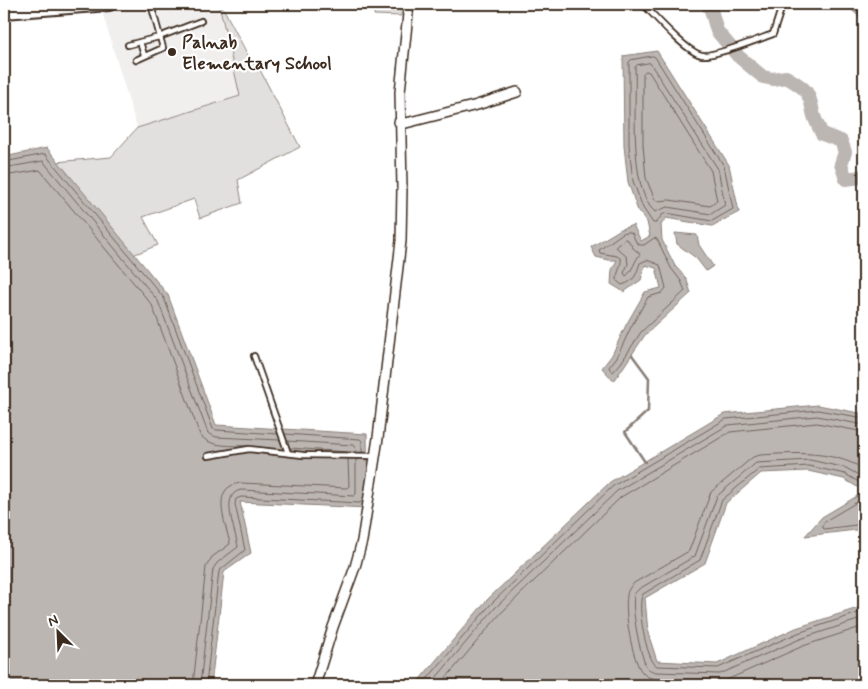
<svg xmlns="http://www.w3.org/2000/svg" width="868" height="689" font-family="Mynerve,sans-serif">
<rect width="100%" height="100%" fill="#fff"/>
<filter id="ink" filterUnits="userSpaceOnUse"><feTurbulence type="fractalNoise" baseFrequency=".02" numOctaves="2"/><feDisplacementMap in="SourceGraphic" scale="10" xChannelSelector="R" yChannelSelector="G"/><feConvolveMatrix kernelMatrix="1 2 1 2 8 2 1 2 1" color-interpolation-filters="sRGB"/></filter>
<g filter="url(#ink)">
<!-- built -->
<polygon fill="#f1efee" points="151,4 219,4 240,96 137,128 101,8"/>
<!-- green -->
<g fill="#e2e0de" stroke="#8e857e">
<polygon points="219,4 221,4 252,63 259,68 300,147 238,180 242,203 200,218 194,199 143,217 158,245 133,255 55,162 111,157 137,128 240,96"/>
<polygon points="375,4 402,4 401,16 374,15"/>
</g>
<!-- water -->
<g fill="#bcb6b3" stroke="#887e77">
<polygon points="845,4 864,4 864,21"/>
<polygon points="657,51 729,165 739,212 712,226 666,218 661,225 662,240 675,266 686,278 691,293 645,335 614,381 602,368 612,355 626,325 645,292 661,288 656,268 645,265 641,280 624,292 611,284 612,270 617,260 609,260 596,257 591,247 621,229 633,225 641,241 650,236 647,222 638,211 628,182 624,146 623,56"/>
<polygon points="47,148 168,295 216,425 367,434 368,508 240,502 251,553 224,572 211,685 4,685 4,157"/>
<polygon points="675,233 697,235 699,245 713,266 706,271 696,258 677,244"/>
<polygon points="818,405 864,414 864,491 844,479 808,471 761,473 726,503 705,563 645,598 648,633 657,661 717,664 796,628 864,606 864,685 415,685 487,600 610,482 724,414"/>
<polygon points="864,492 864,529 805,536 822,517"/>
</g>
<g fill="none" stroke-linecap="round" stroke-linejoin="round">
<!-- shore -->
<g stroke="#6f625a" stroke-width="1">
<polygon points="653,56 655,57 724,166 733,209 712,221 666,213 662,215 656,223 653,223 643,208 633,181 629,145 629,62 631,60"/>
<path d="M 650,63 L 718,169 L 725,205 L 711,214 L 667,207 L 655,212 C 628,189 637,102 635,67 L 637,65 Z"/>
<polygon points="646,71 649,72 711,171 717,201 710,206 669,200 657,201 655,200 646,178 643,145 643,74"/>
<polyline points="4,162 45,154 164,298 213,429 217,430 278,434"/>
<polyline points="4,168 43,161 158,301 208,433 216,437 280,440"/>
<path d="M 4,176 L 40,170 L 152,305 L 200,435 C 211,448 231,445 247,446"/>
<path d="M 629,232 L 632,233 L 636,242 L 640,245 L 644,245 L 654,238 L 657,239 L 671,268 L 681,281 L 685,291 L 641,332 L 621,363 L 613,372 L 610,369 L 609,367 L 617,357 L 631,327 L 648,297 L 662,293 L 666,288 L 660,265 L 647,260 L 640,263 C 636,275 635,281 622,285 L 617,281 C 616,273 622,266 621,259 L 617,256 L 600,253 L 599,250 L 623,233 Z"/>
<path d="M 625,239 L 628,240 L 633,248 L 640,254 C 635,260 632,272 626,276 L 624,273 L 628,264 L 627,257 L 616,247 Z"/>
<polyline points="285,434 360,439 362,441 362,452"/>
<polyline points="287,441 353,445 355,446 356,452"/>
<polyline points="290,448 347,452"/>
<path d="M 864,469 C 831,450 796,453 760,455 L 753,457 L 711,492 L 689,551 L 634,583 C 630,587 627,591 627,596 C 624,612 632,660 642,672 C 645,676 650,678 655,679 L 722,682 L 803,646 L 864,626"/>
<path d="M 864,478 L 846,468 L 810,460 L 756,463 L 717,496 L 695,556 L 639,589 C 636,592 635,592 634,596 C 631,608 640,654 646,666 C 649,670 652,671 656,672 L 720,674 L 800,639 L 864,618"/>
<path d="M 864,485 L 845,474 L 809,466 L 759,469 L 722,500 L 700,560 L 643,594 C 636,603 646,661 657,666 L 718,668 L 798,633 L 864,611"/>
<polyline points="864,498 825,521 822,526 824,529 864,524"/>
<path d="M 193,685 L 206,567 L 212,557 L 230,544 C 226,524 209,486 241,483 L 347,488 L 349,486 L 348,459"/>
<path d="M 200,685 L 213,569 L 217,563 L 238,547 C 236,531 219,494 241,490 L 354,496 L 356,494 L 356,459"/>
<polyline points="206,685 219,571 245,550 235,504 236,499 241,497 360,503 362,501"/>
<polyline points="422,685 491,604 613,486 726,419 818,410 864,418"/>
<polyline points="430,685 495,608 617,491 728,425 817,416 864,425"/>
<polyline points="440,685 501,613 621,497 730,432 817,423 864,432"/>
</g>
<!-- stream -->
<polyline stroke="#887e77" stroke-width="2.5" points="632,355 649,378 648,411 625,432 645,462"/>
<!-- river -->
<path stroke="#bcb6b3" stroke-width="14" d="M 707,4 L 711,10 L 717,31 L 738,56 L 763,77 L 773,79 L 786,77 C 805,88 809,90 813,112 C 814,119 819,127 822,134 L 841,141 L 845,152 L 841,164 L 846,179 L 861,177 L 864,175"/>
<defs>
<g id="lane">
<path d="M 643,4 C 654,15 687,53 702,55 C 714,57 759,39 773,34 L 781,9"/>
<polyline points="140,42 144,55"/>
<polyline points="128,45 159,37 201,21"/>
<polyline points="136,60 163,48 151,4"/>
<polyline points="254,356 288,453"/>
<polyline points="208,456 249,449 303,455 375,456"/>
</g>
<g id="street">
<polyline points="399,122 406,123 477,105 517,92"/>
<polyline points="315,685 333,627 355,567 362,541 378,438 401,241 402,188 400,92 409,4"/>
</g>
<polyline id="secondary" points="4,12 109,4"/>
</defs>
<!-- lane casing -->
<use href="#lane" stroke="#3b2a1e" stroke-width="8"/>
<!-- street casing -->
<use href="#street" stroke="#3b2a1e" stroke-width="12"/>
<!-- secondary casing -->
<use href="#secondary" stroke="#3b2a1e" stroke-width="16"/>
<!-- lane -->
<use href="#lane" stroke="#fff" stroke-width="4.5"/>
<!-- street -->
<use href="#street" stroke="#fff" stroke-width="9"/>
<!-- secondary -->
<use href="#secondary" stroke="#fff" stroke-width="12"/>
</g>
</g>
<!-- markers -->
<circle fill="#3b2a1e" stroke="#fff" stroke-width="2" cx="172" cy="52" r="5"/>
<g text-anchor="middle" stroke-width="4.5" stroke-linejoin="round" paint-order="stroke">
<!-- poi labels -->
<g font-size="18" font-weight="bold" fill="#3b2a1e" stroke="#fff" text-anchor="start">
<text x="182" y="48">Palnab<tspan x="182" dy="21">Elementary School</tspan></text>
</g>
</g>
<!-- margin -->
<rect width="868" height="689" fill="none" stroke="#fff" stroke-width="20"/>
<rect x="10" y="10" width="848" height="669" fill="none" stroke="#3b2a1e" stroke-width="2" filter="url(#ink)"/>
<!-- north arrow -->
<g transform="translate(58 632) rotate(336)" stroke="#ffffff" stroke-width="4" paint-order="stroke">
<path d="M0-4L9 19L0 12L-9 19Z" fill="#3b2a1e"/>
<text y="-8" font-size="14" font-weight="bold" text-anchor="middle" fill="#3b2a1e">N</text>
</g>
</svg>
